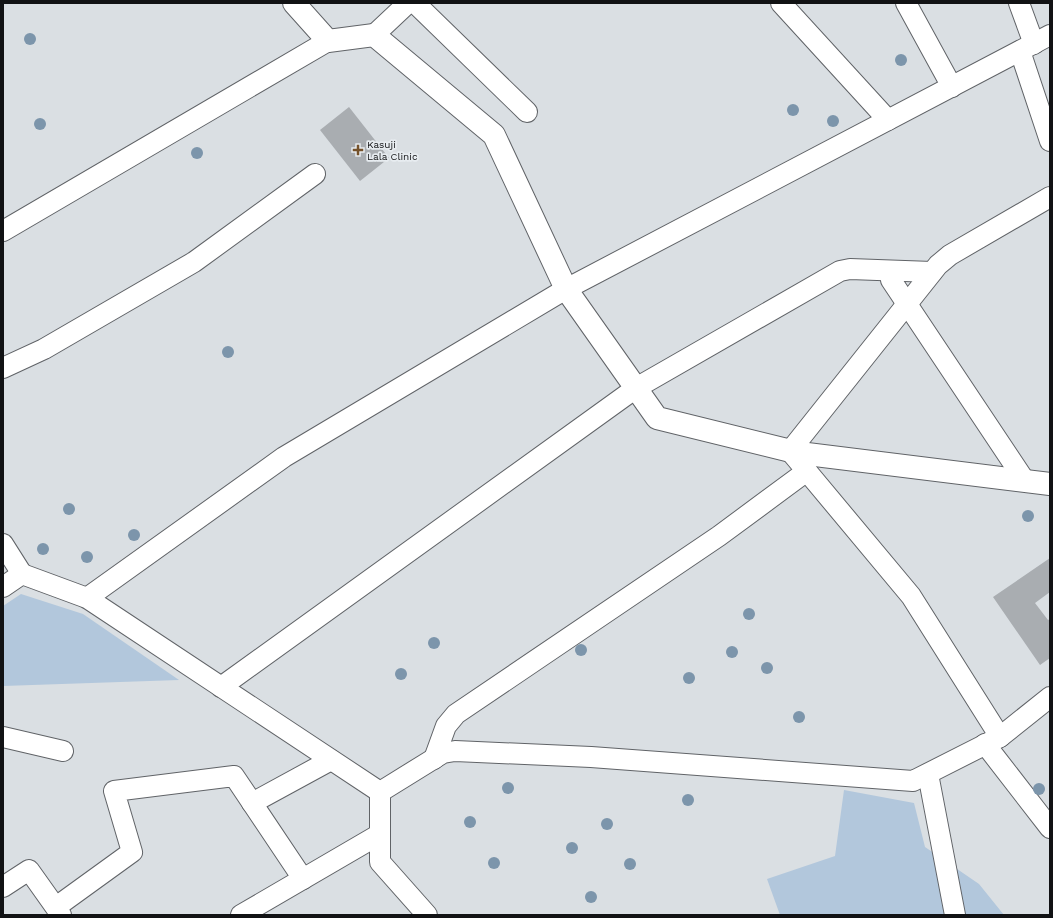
<svg xmlns="http://www.w3.org/2000/svg" width="1053" height="918" font-family="'Work Sans',sans-serif">
<rect width="100%" height="100%" fill="#dadfe3"/>
<!-- green -->
<g fill="#b2c7dc">
<polygon points="21,594 83,614 179,680 3,686 3,606"/>
<polygon points="844,790 914,803 925,847 979,884 1004,915 780,915 767,879 835,856"/>
</g>
<!-- building -->
<g fill="#a9adb1">
<polygon points="349,107 389,158 360,181 320,130"/>
<polygon points="1050,558 1050,592 1035,603 1048,620 1050,619 1050,658 1040,665 993,597"/>
</g>
<g fill="none" stroke-linecap="round" stroke-linejoin="round">
<defs>
<g id="minor">
<polyline points="415,3 527,112"/>
<polyline points="781,3 888,120"/>
<polyline points="906,3 952,87"/>
<polyline points="1019,3 1034,44"/>
<polyline points="374,35 408,3"/>
<polyline points="1020,51 1050,141"/>
<polyline points="3,231 328,41"/>
<polyline points="890,271 891,280 1025,481"/>
<polyline points="3,368 44,349 194,262 315,174"/>
<polyline points="3,544 22,574"/>
<polyline points="3,587 22,574 87,598 380,792 380,862 427,915"/>
<polyline points="87,598 284,457 566,289 1050,35"/>
<polyline points="221,687 636,388 840,271 850,269 932,272"/>
<polyline points="3,737 63,751"/>
<polyline points="1000,737 911,596 790,451 938,265 950,255 1050,197"/>
<polyline points="985,744 1050,828"/>
<polyline points="434,759 446,726 456,714 719,536 807,471"/>
<polyline points="928,774 955,915"/>
<polyline points="380,792 443,753 455,751 591,757 913,781 1000,737 1050,697"/>
<polyline points="252,803 331,760"/>
<polyline points="3,887 29,870 61,915"/>
<polyline points="56,907 132,852 114,791 234,776 303,879"/>
<polyline points="241,915 380,834"/>
</g>
<polyline id="tertiary" points="294,3 328,41 374,35 494,135 566,289 657,418 799,453 1050,484"/>
</defs>
<!-- minor casing -->
<use href="#minor" stroke="#606367" stroke-width="22"/>
<!-- tertiary casing -->
<use href="#tertiary" stroke="#606367" stroke-width="24"/>
<!-- minor -->
<use href="#minor" stroke="#fff" stroke-width="20"/>
<!-- tertiary -->
<use href="#tertiary" stroke="#fff" stroke-width="22"/>
</g>
<!-- trees -->
<g fill="#7c95ab">
<circle cx="30" cy="39" r="6"/>
<circle cx="901" cy="60" r="6"/>
<circle cx="793" cy="110" r="6"/>
<circle cx="833" cy="121" r="6"/>
<circle cx="40" cy="124" r="6"/>
<circle cx="197" cy="153" r="6"/>
<circle cx="228" cy="352" r="6"/>
<circle cx="69" cy="509" r="6"/>
<circle cx="1028" cy="516" r="6"/>
<circle cx="134" cy="535" r="6"/>
<circle cx="43" cy="549" r="6"/>
<circle cx="87" cy="557" r="6"/>
<circle cx="749" cy="614" r="6"/>
<circle cx="434" cy="643" r="6"/>
<circle cx="581" cy="650" r="6"/>
<circle cx="732" cy="652" r="6"/>
<circle cx="767" cy="668" r="6"/>
<circle cx="401" cy="674" r="6"/>
<circle cx="689" cy="678" r="6"/>
<circle cx="799" cy="717" r="6"/>
<circle cx="508" cy="788" r="6"/>
<circle cx="1039" cy="789" r="6"/>
<circle cx="688" cy="800" r="6"/>
<circle cx="470" cy="822" r="6"/>
<circle cx="607" cy="824" r="6"/>
<circle cx="572" cy="848" r="6"/>
<circle cx="494" cy="863" r="6"/>
<circle cx="630" cy="864" r="6"/>
<circle cx="591" cy="897" r="6"/>
</g>
<!-- markers -->
<path fill="#75522b" stroke="#e7ecf0" stroke-width="1.5" d="M356 144h4v4h4v4h-4v4h-4v-4h-4v-4h4z"/>
<g text-anchor="middle" stroke-width="3.5" stroke-linejoin="round" paint-order="stroke">
<!-- poi labels -->
<g font-size="10" fill="#111214" stroke="#e7ecf0" text-anchor="start">
<text x="367" y="148">Kasuji<tspan x="367" dy="12">Lala Clinic</tspan></text>
</g>
</g>
<!-- border -->
<rect width="1053" height="918" fill="none" stroke="#111214" stroke-width="8"/>
</svg>
